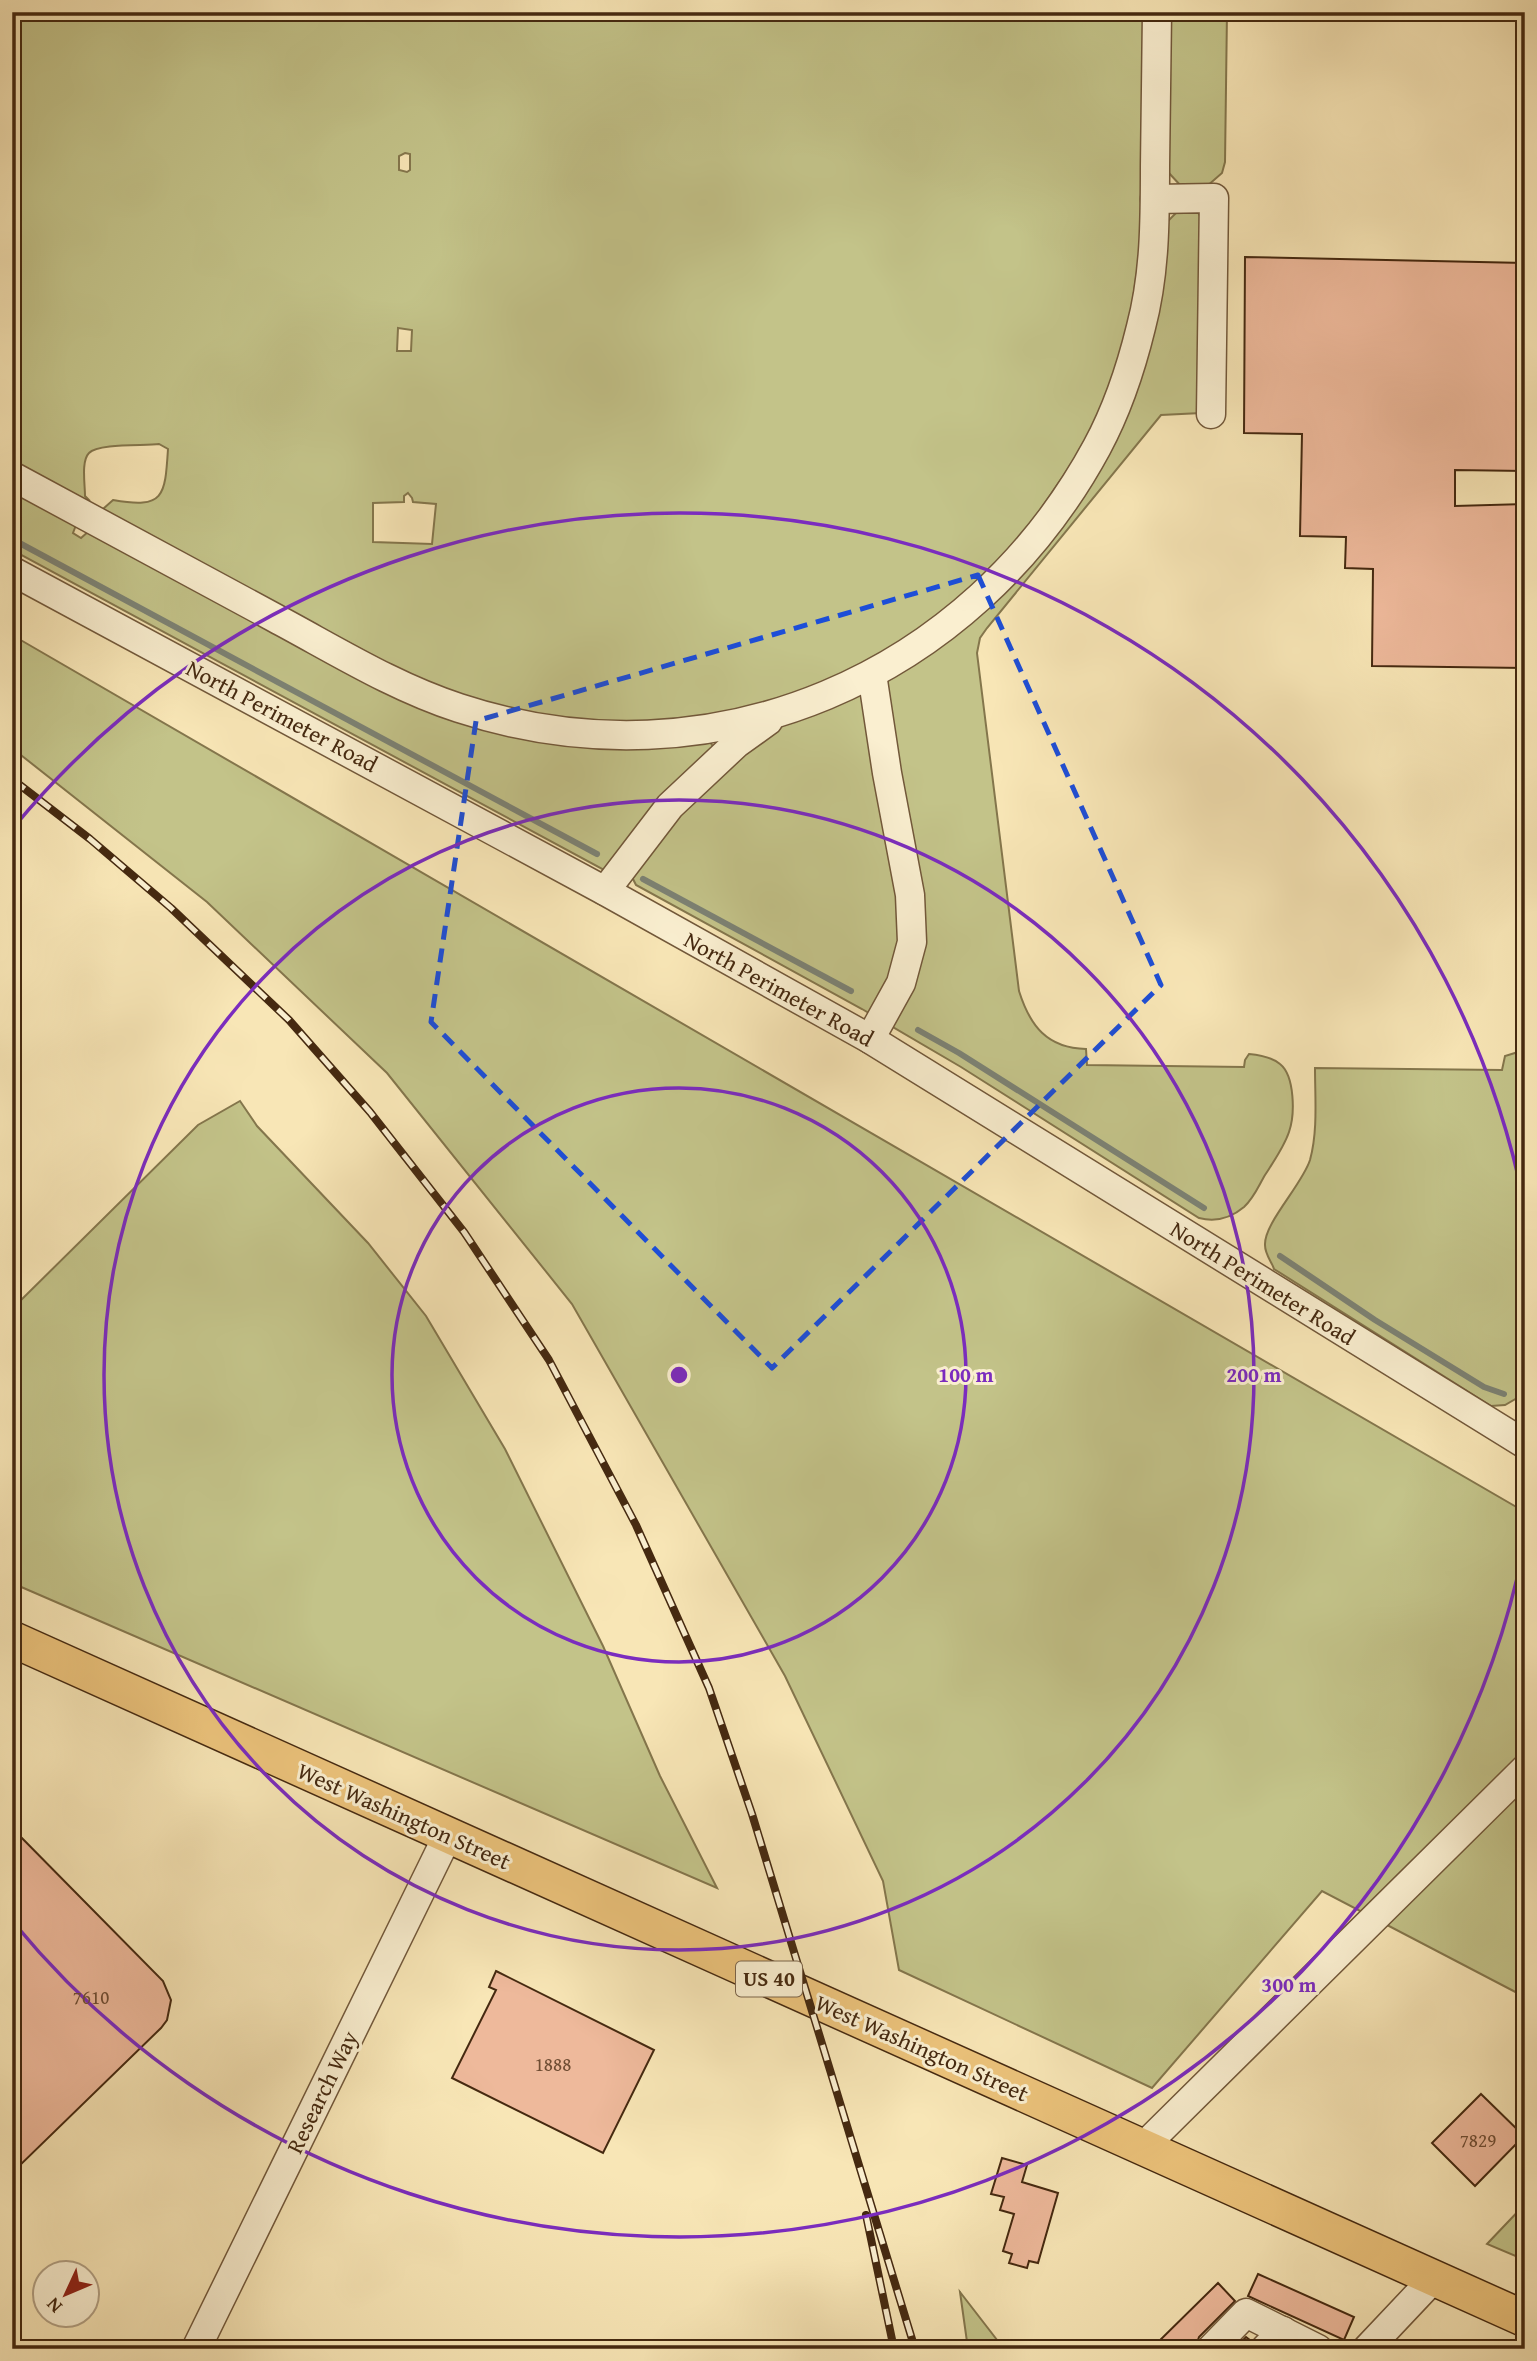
<svg xmlns="http://www.w3.org/2000/svg" width="1537" height="2361" font-family="'Gentium Book Plus',serif">
<rect width="100%" height="100%" fill="#f8e6b6"/>
<filter id="stains"><feTurbulence type="fractalNoise" baseFrequency=".00286" numOctaves="4"/><feColorMatrix values="0 0 0 0 .2 0 0 0 0 .09 0 0 0 0 .02 0 0 0 .5 -.17"/></filter>
<radialGradient id="worn" r=".72"><stop offset=".6" stop-color="#630" stop-opacity="0"/><stop offset="1" stop-color="#630" stop-opacity=".3"/></radialGradient>
<!-- green -->
<g fill="#c3c389" stroke="#84764c" stroke-width="2" fill-rule="evenodd">
<path d="M 12,12 L 1146,12 L 1144,223 L 1128,333 L 1091,435 L 1013,550 L 922,632 L 810,691 L 695,720 L 588,722 L 510,710 L 422,682 L 104,511 L 103,509 L 113,500 C 164,509 165,497 168,449 L 159,444 C 145,446 98,443 89,453 C 81,461 85,484 85,496 L 89,500 L 86,501 L 12,463 ZM 405,153 L 410,154 L 410,170 L 407,172 L 399,170 L 399,156 ZM 398,328 L 412,330 L 411,351 L 397,351 ZM 408,493 L 412,498 L 413,502 L 436,504 L 432,544 L 373,542 L 373,503 L 404,502 L 404,496 Z"/>
<polygon points="1168,12 1227,12 1225,162 1222,173 1206,187 1181,186 1168,172"/>
<path d="M 1178,211 L 1198,212 L 1202,220 L 1201,413 L 1161,415 L 987,628 L 980,638 L 977,653 L 1019,991 C 1030,1026 1047,1048 1086,1049 L 1087,1065 L 1244,1067 L 1245,1060 L 1249,1054 C 1259,1055 1272,1057 1280,1064 C 1295,1076 1295,1115 1289,1132 C 1284,1147 1274,1161 1265,1175 C 1259,1185 1254,1198 1244,1207 C 1231,1218 1215,1222 1199,1218 L 961,1067 L 862,1009 L 636,885 L 632,877 L 677,809 L 778,727 L 845,700 L 925,656 L 956,634 L 996,600 L 1051,539 L 1096,472 L 1168,221 Z"/>
<polygon points="12,487 76,525 73,533 81,538 89,531 405,697 708,739 714,748 604,870 12,550"/>
<polygon points="12,635 1525,1512 1525,1997 1322,1891 1152,2088 899,1970 883,1881 785,1676 572,1304 387,1073 207,902 12,748"/>
<path d="M 1525,1046 L 1524,1394 L 1505,1405 L 1491,1406 L 1274,1269 C 1272,1262 1265,1255 1265,1245 C 1264,1223 1302,1185 1310,1160 C 1318,1131 1315,1098 1315,1068 L 1502,1070 L 1505,1056 L 1518,1052 Z"/>
<polygon points="240,1101 257,1126 368,1243 426,1316 505,1449 603,1646 660,1776 717,1888 12,1583 12,1309 198,1125"/>
<polygon points="1525,2204 1525,2260 1487,2244"/>
<polygon points="960,2292 1004,2349 968,2349"/>
</g>
<g fill="none" stroke-linecap="round" stroke-linejoin="round">
<!-- stream -->
<g stroke="#7c8274" stroke-width="6">
<polyline points="12,539 597,854"/>
<polyline points="643,879 851,991"/>
<polyline points="918,1030 959,1053 1204,1208"/>
<polyline points="1280,1256 1375,1320 1484,1387 1504,1394"/>
</g>
</g>
<!-- building -->
<g fill="#eeb99b" stroke="#452910" stroke-width="2">
<polygon points="1245,257 1525,263 1525,471 1455,470 1455,506 1525,504 1525,668 1372,666 1373,569 1345,568 1346,537 1300,536 1302,434 1244,433"/>
<polygon points="12,1828 163,1981 171,2000 167,2020 161,2028 12,2173"/>
<polygon points="496,1971 654,2050 603,2153 452,2078 496,1990 489,1987"/>
<polygon points="1481,2094 1524,2136 1475,2186 1432,2143"/>
<polygon points="1002,2158 1027,2165 1022,2182 1058,2193 1038,2263 1029,2261 1027,2268 1009,2263 1012,2254 1003,2251 1014,2214 1000,2210 1004,2197 991,2194"/>
<polygon points="1258,2274 1354,2317 1344,2340 1248,2296"/>
<polygon points="1218,2283 1235,2301 1199,2337 1195,2349 1151,2349"/>
<polygon points="1246,2337 1251,2341 1249,2349 1234,2349"/>
</g>
<g fill="none" stroke-linecap="round" stroke-linejoin="round">
<defs>
<g id="minor">
<polyline points="1155,199 1214,198 1211,414"/>
<path d="M 12,476 C 100,524 188,571 275,618 C 335,650 394,687 459,708 C 712,791 972,678 1097,447 C 1117,410 1131,368 1141,327 C 1155,274 1155,220 1155,166 C 1156,115 1156,63 1157,12"/>
<polyline points="12,571 605,891 870,1039 1525,1444"/>
<polyline points="605,891 670,806 736,744 768,721"/>
<polyline points="870,1039 901,983 912,942 910,895 887,773 872,674"/>
<polyline points="1143,2147 1525,1769"/>
<polyline points="196,2349 448,1835"/>
<polyline points="1211,2349 1246,2313 1318,2349"/>
<polyline points="1265,2349 1283,2331"/>
<polyline points="1367,2349 1434,2278"/>
</g>
<polyline id="major" points="12,1639 1525,2319"/>
</defs>
<!-- minor casing -->
<use href="#minor" stroke="#72583a" stroke-width="31"/>
<!-- major casing -->
<use href="#major" stroke="#452910" stroke-width="38"/>
<!-- minor -->
<use href="#minor" stroke="#faefd0" stroke-width="28"/>
<!-- major -->
<use href="#major" stroke="#ecc37b" stroke-width="35"/>
<defs>
<g id="rail">
<polyline points="12,779 90,839 171,908 289,1020 370,1112 464,1232 549,1360 636,1525 709,1688 752,1814 915,2349"/>
<polyline points="866,2215 894,2349"/>
</g>
</defs>
<!-- rail casing -->
<use href="#rail" stroke="#452910" stroke-width="8"/>
<!-- rail -->
<use href="#rail" stroke="#faefd0" stroke-width="5" stroke-dasharray="16" stroke-linecap="butt"/>
</g>
<!-- marked area -->
<path fill="none" stroke="#1d4ed8" stroke-width="5" stroke-dasharray="14 9" stroke-linejoin="round" d="M 978,575 L 1161,985 L 772,1368 L 431,1022 L 476,721 Z"/>
<!-- distance rings -->
<g fill="none" stroke="#7b2cbf" stroke-width="3.5">
<circle cx="679" cy="1375" r="287"/>
<circle cx="679" cy="1375" r="575"/>
<path d="M1524 1547A862 862 0 0 1 14 1923M14 827A862 862 0 0 1 1524 1203"/>
</g>
<g text-anchor="middle" stroke-width="6" stroke-linejoin="round" paint-order="stroke">
<!-- number labels -->
<g font-size="19" fill="#6f4d33">
<text x="91" y="2004">7610</text>
<text x="553" y="2071">1888</text>
<text x="1478" y="2147">7829</text>
</g>
<!-- shield labels -->
<rect fill="#faefd0" stroke="#7b644a" stroke-width="2" x="736" y="1961.5" width="66" height="35" rx="5"/>
<g font-size="21" font-weight="bold" fill="#452910">
<text x="769" y="1986">US 40</text>
</g>
<!-- street labels -->
<g font-size="23" fill="#452910" stroke="#faefd0">
<text transform="translate(282 716) rotate(28)" y="8">North Perimeter Road</text>
<text transform="translate(779 989) rotate(29)" y="8">North Perimeter Road</text>
<text transform="translate(1263 1283) rotate(32)" y="8">North Perimeter Road</text>
<text transform="translate(404 1816) rotate(24)" y="8">West Washington Street</text>
<text transform="translate(922 2048) rotate(24)" y="8">West Washington Street</text>
<text transform="translate(322 2092) rotate(-64)" y="8">Research Way</text>
</g>
</g>
<circle cx="679" cy="1375" r="10" fill="#7b2cbf" stroke="#faefd0" stroke-width="3.5"/>
<g font-size="21" text-anchor="middle" font-weight="bold" fill="#7b2cbf" stroke="#faefd0" stroke-width="6" stroke-linejoin="round" paint-order="stroke">
<text x="966" y="1382">100 m</text>
<text x="1254" y="1382">200 m</text>
<text x="1289" y="1992">300 m</text>
</g>
<!-- margin -->
<rect width="1537" height="2361" fill="none" stroke="#f8e6b6" stroke-width="42"/>
<rect x="14" y="14" width="1509" height="2333" fill="none" stroke="#452910" stroke-width="3.5"/>
<rect x="21" y="21" width="1495" height="2319" fill="none" stroke="#452910" stroke-width="2"/>
<!-- north arrow -->
<g transform="translate(66 2294) rotate(226)"><circle r="33" fill="#faefd0" stroke="#b2a083" stroke-width="2"/>
<path d="M0-5L12 26L0 18L-12 26Z" fill="#8f2418"/>
<text y="-10" font-size="19" font-weight="bold" text-anchor="middle" fill="#452910">N</text>
</g>
<rect width="100%" height="100%" filter="url(#stains)"/>
<rect width="100%" height="100%" fill="url(#worn)"/>
</svg>
